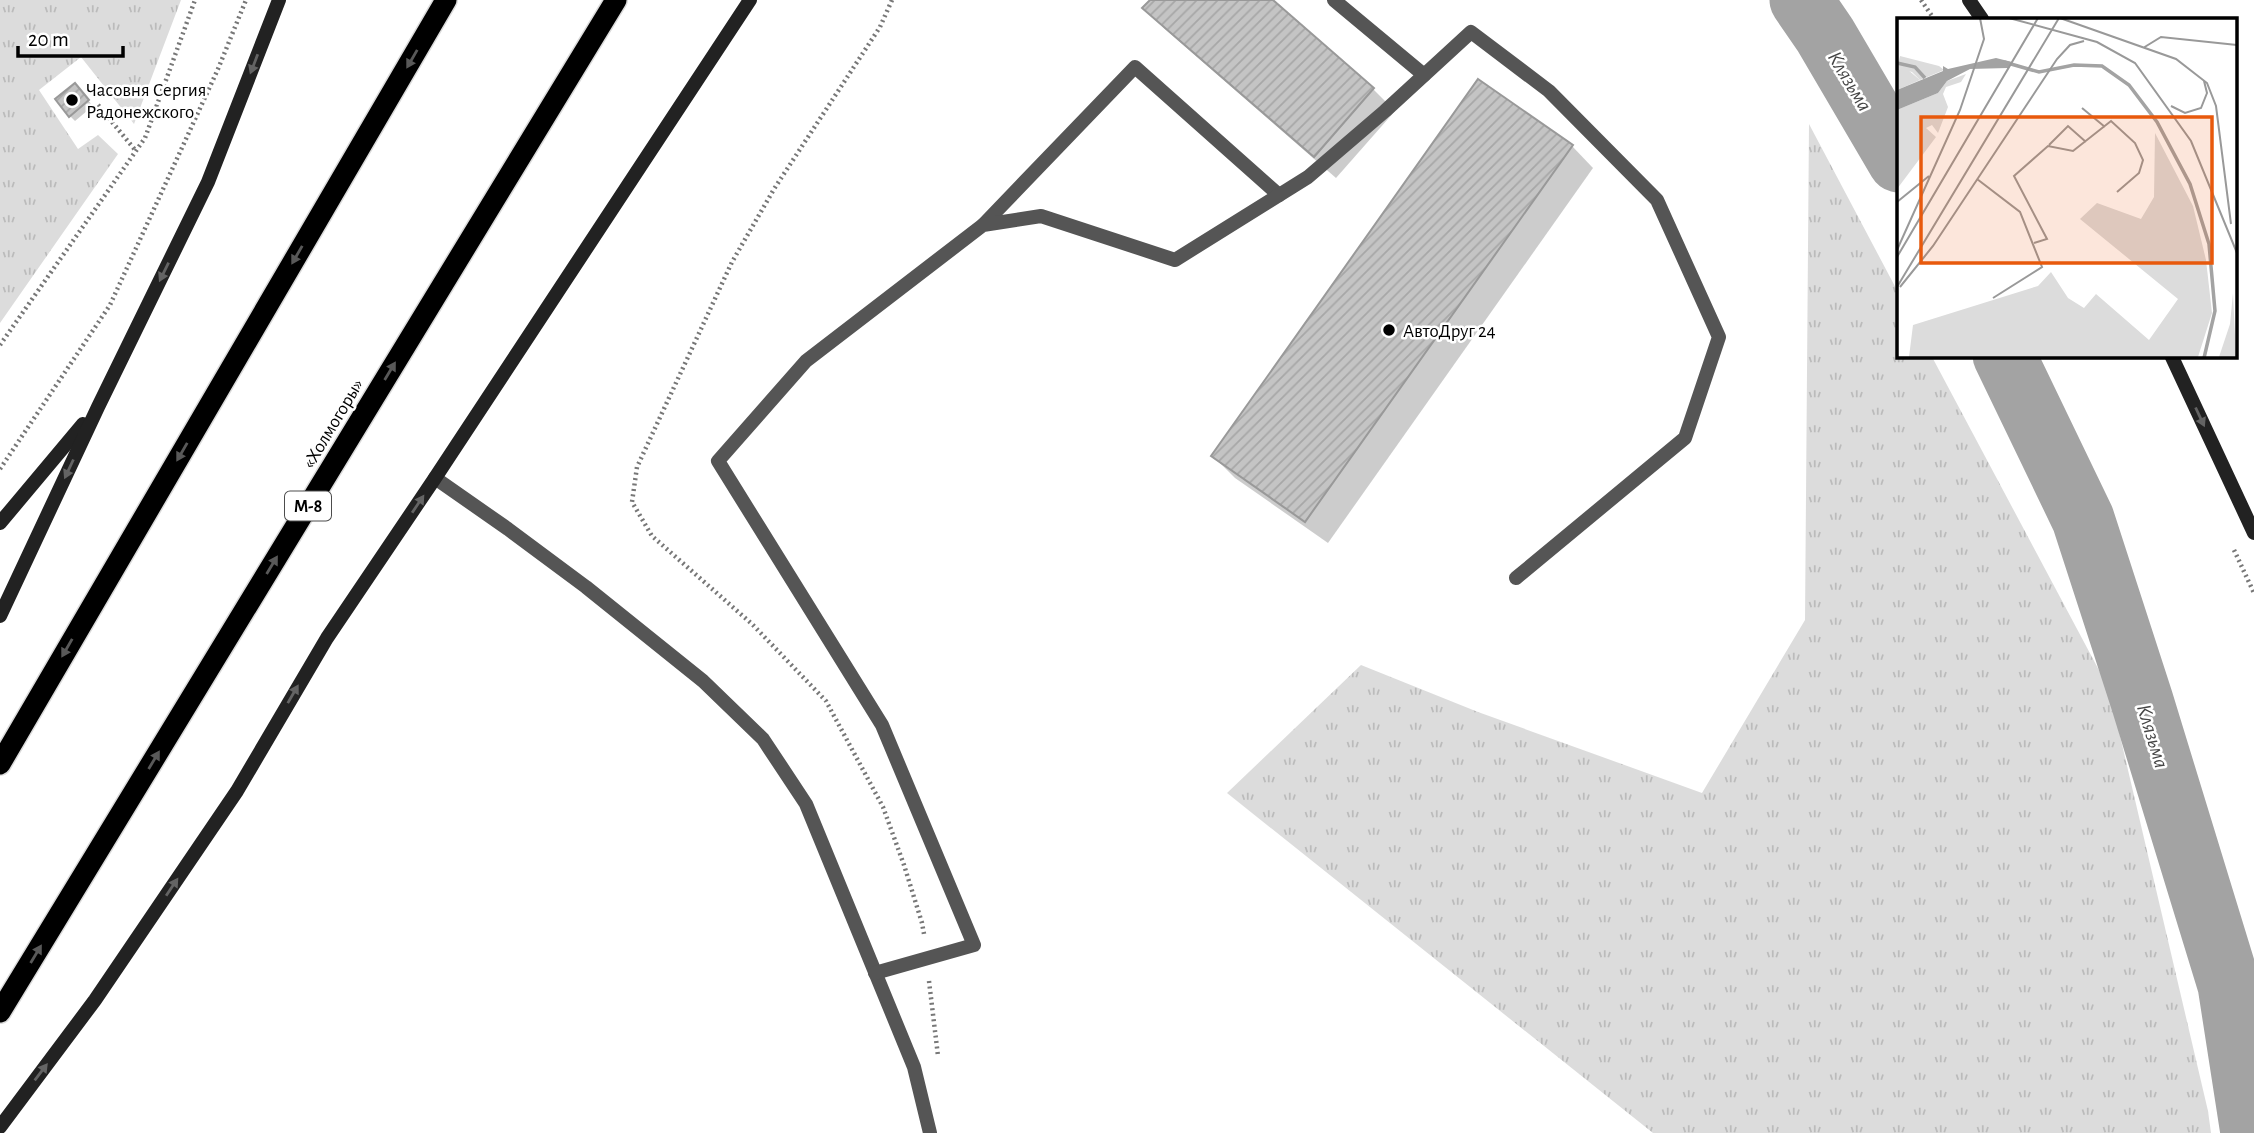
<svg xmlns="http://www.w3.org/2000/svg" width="2254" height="1133" font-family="'Alegreya Sans',sans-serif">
<defs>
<pattern id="grass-tufts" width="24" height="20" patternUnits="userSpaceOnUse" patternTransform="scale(1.75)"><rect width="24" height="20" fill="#dcdcdc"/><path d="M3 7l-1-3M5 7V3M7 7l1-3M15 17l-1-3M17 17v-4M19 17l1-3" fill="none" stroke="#bbb"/></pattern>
<pattern id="building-hatch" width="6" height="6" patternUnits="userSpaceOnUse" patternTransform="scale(1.75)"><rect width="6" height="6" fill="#c4c4c4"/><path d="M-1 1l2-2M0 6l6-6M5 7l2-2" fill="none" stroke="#a7a7a7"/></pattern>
</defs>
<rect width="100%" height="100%" fill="#fff"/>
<!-- grass -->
<g fill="url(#grass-tufts)">
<polygon points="0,0 181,0 134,124 81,57 39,90 78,149 98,135 118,154 0,323"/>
<polygon points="1809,124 1899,294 1899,355 1931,355 2109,689 2208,1111 2211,1133 1653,1133 1227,793 1361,665 1478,712 1702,793 1805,620"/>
</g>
<!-- shadow -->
<g fill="#0003">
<polygon points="1152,0 1270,0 1373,89 1395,111 1336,178 1166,30 1145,8"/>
<polygon points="80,91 93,106 75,121 70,116"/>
<polygon points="1572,146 1593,168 1328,543 1235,478 1213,456"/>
</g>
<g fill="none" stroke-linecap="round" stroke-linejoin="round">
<!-- river -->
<g stroke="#a3a3a3" stroke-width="63">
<polyline points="1801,0 1825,35 1899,161"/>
<polyline points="2004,355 2083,519 2142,701 2229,985 2252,1133"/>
</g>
</g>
<!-- building -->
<g fill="url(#building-hatch)" stroke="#999" stroke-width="2">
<polygon points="1150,0 1273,0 1374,88 1314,157 1142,8"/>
<polygon points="1478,79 1573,145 1305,522 1211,456"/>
<polygon points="75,83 89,100 69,117 55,99"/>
</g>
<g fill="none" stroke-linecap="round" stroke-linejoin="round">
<defs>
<g id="highway">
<polyline points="0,764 446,0"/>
<polyline points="0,1012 616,0"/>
</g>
</defs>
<!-- highway casing -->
<use href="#highway" stroke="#dbdbdb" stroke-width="24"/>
<!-- path -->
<g stroke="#777" stroke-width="4.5" stroke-dasharray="2 3.5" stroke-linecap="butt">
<polyline points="892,0 880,27 774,189 732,262 637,467 632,502 652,536 752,624 826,701 883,807 904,865 922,923 924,934"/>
<polyline points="1921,0 1934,19"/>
<polyline points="98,105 136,151"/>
<polyline points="0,345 145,138 195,0"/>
<polyline points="0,469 110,305 218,69 246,0"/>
<polyline points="2234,550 2254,593"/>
<polyline points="929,981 938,1056"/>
</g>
<!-- lane -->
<g stroke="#555" stroke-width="14">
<polyline points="1334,0 1424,75"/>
<polyline points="983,225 1135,67 1279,195"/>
<polyline points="435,478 508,529 586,587 703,681 763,739 806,804 914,1067 930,1133"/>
<polyline points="875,973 974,945 882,725 718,461 806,361 983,225 1041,216 1175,260 1308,177 1385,111 1471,32 1549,91 1657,200 1719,337 1685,438 1516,578"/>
</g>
<!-- secondary -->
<g stroke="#222" stroke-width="14">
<polyline points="1969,0 1982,19"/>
<polyline points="2171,355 2254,533"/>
<polyline points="0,523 83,424"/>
<polyline points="0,616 98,407 208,182 279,0"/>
<polyline points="0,1127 95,1000 237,791 327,638 435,478 750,0"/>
</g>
<!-- highway -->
<use href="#highway" stroke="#000" stroke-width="21"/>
</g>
<!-- one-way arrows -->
<defs><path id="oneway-solid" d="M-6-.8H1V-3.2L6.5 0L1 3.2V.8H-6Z" transform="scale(1.75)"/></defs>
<g fill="#595959">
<use href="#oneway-solid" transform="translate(412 59) rotate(120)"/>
<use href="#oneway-solid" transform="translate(297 255) rotate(120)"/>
<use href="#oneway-solid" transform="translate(390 371) rotate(-59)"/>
<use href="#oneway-solid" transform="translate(182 452) rotate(120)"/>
<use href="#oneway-solid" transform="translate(272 565) rotate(-59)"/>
<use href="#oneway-solid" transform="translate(67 648) rotate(120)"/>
<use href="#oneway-solid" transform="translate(154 760) rotate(-59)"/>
<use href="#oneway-solid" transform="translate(36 954) rotate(-59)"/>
</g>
<g fill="#646464">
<use href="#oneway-solid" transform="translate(254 64) rotate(111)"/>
<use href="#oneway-solid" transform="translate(164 272) rotate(116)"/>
<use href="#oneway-solid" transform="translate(2200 417) rotate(65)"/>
<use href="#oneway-solid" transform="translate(69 469) rotate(115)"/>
<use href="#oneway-solid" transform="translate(418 504) rotate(-56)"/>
<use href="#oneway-solid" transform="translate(293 694) rotate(-60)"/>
<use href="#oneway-solid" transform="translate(172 887) rotate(-56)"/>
<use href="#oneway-solid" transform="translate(41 1072) rotate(-53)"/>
</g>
<!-- markers -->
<g fill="#000" stroke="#fff" stroke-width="2.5">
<circle cx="72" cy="100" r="7"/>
<circle cx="1389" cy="330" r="7"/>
</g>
<g text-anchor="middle" stroke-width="5" stroke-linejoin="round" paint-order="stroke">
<!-- shield labels -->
<rect fill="#fff" stroke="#4c4c4c" stroke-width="2" x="285" y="491.5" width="46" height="29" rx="5"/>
<g font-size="18" font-weight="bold" fill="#000">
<text x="308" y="512">М-8</text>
</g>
<!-- poi labels -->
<g font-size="19" fill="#000" stroke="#fff" text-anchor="start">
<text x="86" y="96">Часовня Сергия<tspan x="86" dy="22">Радонежского</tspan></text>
<text x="1403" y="337">АвтоДруг 24</text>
</g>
<!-- street labels -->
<g font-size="19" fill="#000" stroke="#fff">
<text transform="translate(332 423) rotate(-59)" y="7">«Холмогоры»</text>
</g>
<!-- water labels -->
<g font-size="21" font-style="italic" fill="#444" stroke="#fff">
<text transform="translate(1850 81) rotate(59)" y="7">Клязьма</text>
<text transform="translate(2153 736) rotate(73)" y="7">Клязьма</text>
</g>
</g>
<!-- overview -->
<g transform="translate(1897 18)">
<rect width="340" height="340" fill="#fff"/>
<path d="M 0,50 L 10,51 L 23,62 L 0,72 ZM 69,56 L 64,64 L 49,69 L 46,76 L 51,89 L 41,115 L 35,107 L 29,110 L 39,119 L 0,171 L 0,92 L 41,75 L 50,63 ZM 258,115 L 296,188 L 309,242 L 315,295 L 301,339 L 12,339 L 16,307 L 141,268 L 154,254 L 171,280 L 187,290 L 199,276 L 252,322 L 281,281 L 183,201 L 200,185 L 244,201 L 257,179 Z" fill="#dcdcdc"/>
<path d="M 3,38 L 42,48 L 47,52 L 23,62 L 15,54 L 0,50 Z" fill="#dcdcdc"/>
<path d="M 336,275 L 339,339 L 322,339 L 333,306 Z" fill="#dcdcdc"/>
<path d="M 99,40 L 115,44 L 111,50 L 73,51 L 50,63 L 41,75 L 0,92 L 0,72 L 46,53 L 46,48 L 51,51 Z" fill="#a3a3a3"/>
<path fill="none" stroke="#a3a3a3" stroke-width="3.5" d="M 107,44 L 142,54 L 177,47 L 205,48 L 232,67 L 260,104 L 293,166 L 312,226 L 318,293 L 307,340M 0,45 L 18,49 L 28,60"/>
<path fill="none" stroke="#999" stroke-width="2" d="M 112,0 L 200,24 L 238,45 L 294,123 L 340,235M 163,0 L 279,41 L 310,65 L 319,88 L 334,206M 246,30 L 264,19 L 340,27M 274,88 L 288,95 L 304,90 L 310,75 L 307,63M 185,90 L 208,109M 152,127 L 171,108 L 189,124M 80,161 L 123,194 L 145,249 L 96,280M 0,184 L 32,158M 137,225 L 150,221 L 117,158 L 151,128 L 176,133 L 214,103 L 238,125 L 246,142 L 242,155 L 220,174M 0,232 L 63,92 L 87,21 L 83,0M 0,239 L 141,0M 0,269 L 162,0M 3,269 L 36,228 L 160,41 L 173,27 L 187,23"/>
<path fill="#e8590c" fill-opacity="0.15" stroke="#e8590c" stroke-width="3.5" d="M 24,99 L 315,99 L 315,245 L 24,245 Z"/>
<rect width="340" height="340" fill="none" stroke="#000" stroke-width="3.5"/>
</g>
<!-- scale -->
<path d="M18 46v10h105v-10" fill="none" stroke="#000000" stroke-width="3.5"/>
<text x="28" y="46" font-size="21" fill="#000000" stroke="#ffffff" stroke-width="5" paint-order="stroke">20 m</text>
</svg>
